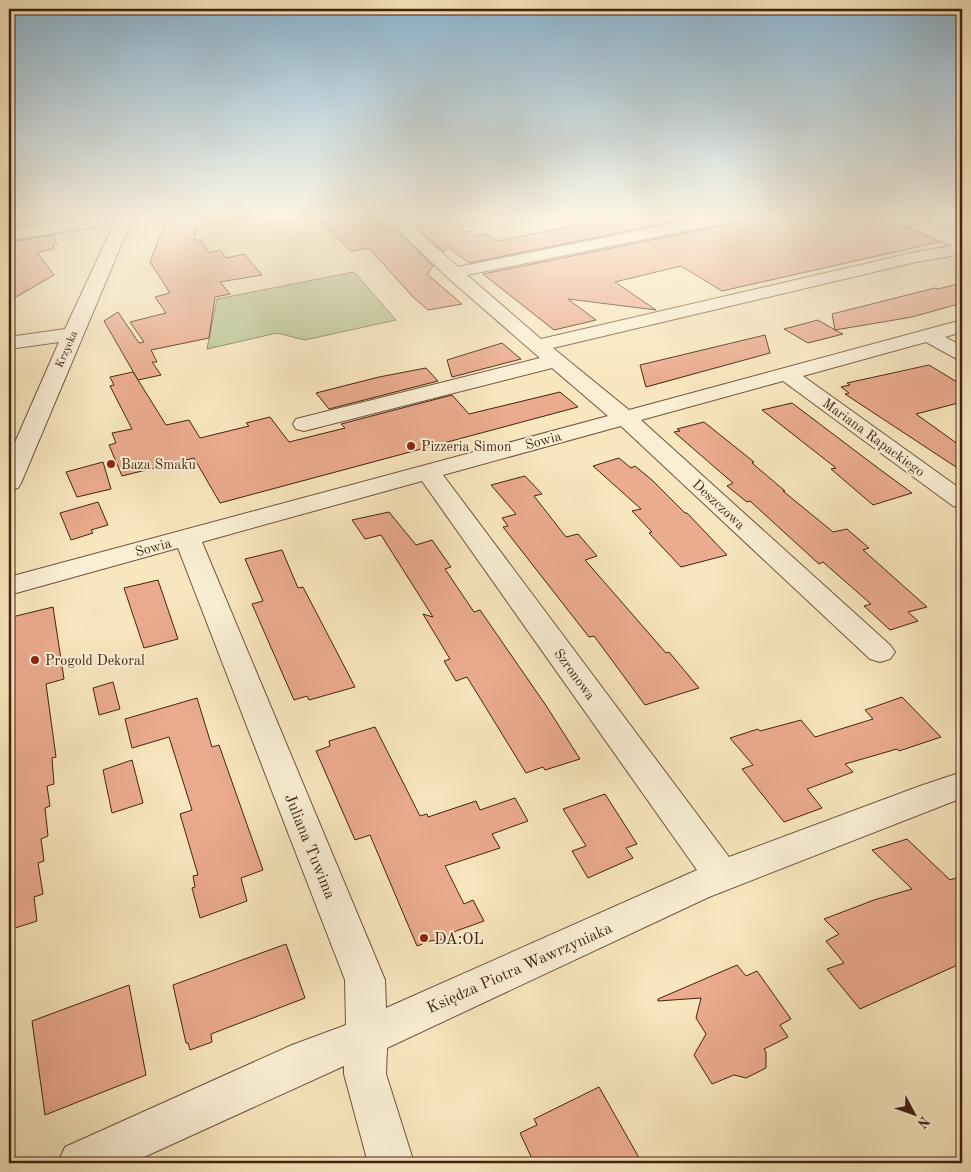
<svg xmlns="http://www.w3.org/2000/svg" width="971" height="1172" font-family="'Old Standard TT',serif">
<rect width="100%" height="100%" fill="#f8e6be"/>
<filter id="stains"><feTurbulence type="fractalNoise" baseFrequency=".004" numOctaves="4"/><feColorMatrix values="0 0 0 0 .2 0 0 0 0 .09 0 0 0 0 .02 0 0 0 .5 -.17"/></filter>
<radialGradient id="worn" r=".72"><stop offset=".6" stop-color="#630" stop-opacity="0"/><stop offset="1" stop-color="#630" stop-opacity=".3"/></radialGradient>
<!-- green -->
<g fill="#b9c694" stroke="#7e7453">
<polygon points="911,217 962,217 962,225 942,230"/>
<polygon points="354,272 396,320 305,340 277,333 207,349 217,299"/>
</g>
<!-- building -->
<g fill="#ebab8e" stroke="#432212">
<polygon points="9,217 47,217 49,222 9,228"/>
<polygon points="167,217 199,217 194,240 201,240 209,253 220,250 226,258 244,254 262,275 220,282 230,294 215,297 209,338 151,350 157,362 152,362 161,375 138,380 104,321 118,312 139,343 144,342 130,322 166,313 155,297 170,293 150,262"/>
<polygon points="353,217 374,217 391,231 396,230 433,266 427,274 462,304 428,310 413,297 369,248 351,251 320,222"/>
<polygon points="620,217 698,217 469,263 448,247 444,252 415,226 450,220 466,232 470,231 476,236 486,234 497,241"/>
<polygon points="740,217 883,217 939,242 722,291 681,266 615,282 656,310 568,299 596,320 554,330 483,274 730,224 737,222"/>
<polygon points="53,235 57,244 53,244 54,249 37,252 54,275 9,301 9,242"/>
<polygon points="962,283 962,303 912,317 835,330 843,334 808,343 784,329 818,320 835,330 832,314 935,288 938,289"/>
<polygon points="765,335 770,353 646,387 640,365"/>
<polygon points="502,343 521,359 452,377 447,360"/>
<polygon points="929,365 962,385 962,402 916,414 962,447 962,471 845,394 849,393 841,387 850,385 847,383"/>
<polygon points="426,368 438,381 329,409 316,393 379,377"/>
<polygon points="133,372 166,425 189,420 200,438 249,426 246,423 270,417 289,442 345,428 341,424 452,395 469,414 560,392 578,407 220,503 194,458 122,476 109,445 116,443 112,433 132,429 110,386 114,385 110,377"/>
<polygon points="792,403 878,468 912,493 873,505 831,469 836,468 762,410"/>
<polygon points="704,422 754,462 752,463 785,491 783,491 833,532 847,529 869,548 863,550 927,607 908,612 918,621 890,630 864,606 871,604 823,562 819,564 750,501 747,502 727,486 733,483 674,432 680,431 677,429"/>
<polygon points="619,458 631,468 635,466 652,480 685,513 687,513 727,555 681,567 649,533 652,532 632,511 641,509 593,466"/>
<polygon points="103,462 111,489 77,497 66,472"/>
<polygon points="525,476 542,494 534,496 566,537 578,534 597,556 585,560 666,653 669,652 699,688 645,705 594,636 589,637 503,527 508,526 502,518 516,514 491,485"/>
<polygon points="98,502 108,525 91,530 93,533 71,540 60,513"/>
<polygon points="389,512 416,545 432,540 451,567 445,569 474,612 480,610 547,707 580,759 545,770 543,767 526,773 467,677 456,681 444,661 450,659 423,614 433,617 381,535 365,539 352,520"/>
<polygon points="282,550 298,588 303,587 355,687 309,700 307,696 294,700 252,604 263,601 245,559"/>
<polygon points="158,580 178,639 144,648 124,588"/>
<polygon points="53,607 64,679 46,684 56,757 52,758 54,784 47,786 50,806 45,808 48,836 41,839 44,861 38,863 43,894 34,897 37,921 9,930 9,641 14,639 12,617"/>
<polygon points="113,682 120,709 99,715 93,688"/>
<polygon points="902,697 941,737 899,751 897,749 845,764 853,772 807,789 822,808 784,822 742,769 753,765 730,738 758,729 760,731 801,720 815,737 873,719 865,710"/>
<polygon points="197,698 212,747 219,745 263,870 241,878 247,901 200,918 192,888 195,887 193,876 198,875 180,814 192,810 169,737 132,748 125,719"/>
<polygon points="375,727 420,816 427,814 428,817 476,801 480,810 515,798 528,821 492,834 500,848 445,866 464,904 473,900 484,921 456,931 446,939 430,941 417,946 370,835 355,840 316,751 330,746 329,741"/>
<polygon points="132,760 143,803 112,813 103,770"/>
<polygon points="605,794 637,844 626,848 633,858 588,878 572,851 586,846 563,809"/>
<polygon points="907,839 950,880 962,876 962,963 860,1009 827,969 844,963 826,941 839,934 824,919 874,900 912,889 872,850"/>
<polygon points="286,944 305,998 211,1034 212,1042 190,1050 188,1043 186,1043 173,985"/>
<polygon points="737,965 746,976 757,971 791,1019 780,1025 788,1037 764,1049 766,1052 766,1068 746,1078 734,1075 712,1084 694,1055 706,1034 696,1018 701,998 658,1001 658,999"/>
<polygon points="129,985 146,1075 45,1115 32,1021"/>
<polygon points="599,1087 642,1163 534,1163 520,1133 537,1125 534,1119"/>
</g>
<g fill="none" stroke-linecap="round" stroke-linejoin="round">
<defs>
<g id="minor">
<polygon points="100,217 139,217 137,220 131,222 21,483 18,488 9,490 9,456 59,342 9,349 9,337 65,329 114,224 9,240 9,230"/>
<path d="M 385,217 L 402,217 L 458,267 L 707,217 L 738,217 L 736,220 L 730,222 L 467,275 L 541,339 L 916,252 L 952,246 L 895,220 L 893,217 L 914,217 L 962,238 L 962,254 L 916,262 L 553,348 L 629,410 L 962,320 L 962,332 L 945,337 L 962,346 L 962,360 L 955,358 L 926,342 L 803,376 L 962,490 L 962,508 L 953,506 L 783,381 L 641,420 L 890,645 L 895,652 L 890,659 L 880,662 L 870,659 L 621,426 L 443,475 L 729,857 L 920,786 L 962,772 L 962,798 L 709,897 L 387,1048 L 386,1074 L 414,1163 L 368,1163 L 344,1074 L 344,1066 L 131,1163 L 58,1163 L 65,1147 L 292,1045 L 346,1025 L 345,980 L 178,548 L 9,595 L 9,577 L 608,416 L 552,368 L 304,431 L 296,429 L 293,424 L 296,419 L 540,358 L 447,277 ZM 422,481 L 697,870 L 386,1008 L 385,980 L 202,542 Z"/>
</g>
</defs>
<!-- minor casing -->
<use href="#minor" stroke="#70533d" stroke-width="2"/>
<!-- minor -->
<use href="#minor" fill="#faefd5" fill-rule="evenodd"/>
</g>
<!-- sky -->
<linearGradient id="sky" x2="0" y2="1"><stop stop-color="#8cb8d6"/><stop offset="0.57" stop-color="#fcf4e2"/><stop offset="1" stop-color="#fcf4e2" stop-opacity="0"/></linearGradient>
<rect width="971" height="381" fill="url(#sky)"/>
<!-- markers -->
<g fill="#8f2418" stroke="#faefd5" stroke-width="2">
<circle cx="411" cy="446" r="5"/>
<circle cx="111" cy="464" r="5"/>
<circle cx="35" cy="660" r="5"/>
<circle cx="424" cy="938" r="5"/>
</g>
<g text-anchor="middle" stroke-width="4" stroke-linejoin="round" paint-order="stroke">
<!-- far-street labels -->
<g font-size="11" fill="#432212" stroke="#faefd5">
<text transform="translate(66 349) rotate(-66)" y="4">Krzycka</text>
</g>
<!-- street labels -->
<g font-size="14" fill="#432212" stroke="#faefd5">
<text transform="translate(874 437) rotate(36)" y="5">Mariana Rapackiego</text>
<text transform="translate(543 440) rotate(-15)" y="5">Sowia</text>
<text transform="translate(719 504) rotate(43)" y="5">Deszczowa</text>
<text transform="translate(153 547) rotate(-15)" y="5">Sowia</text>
<text transform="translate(575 674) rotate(54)" y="5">Szronowa</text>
</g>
<!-- poi labels -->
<g font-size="14" fill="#432212" stroke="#faefd5" text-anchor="start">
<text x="421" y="451">Pizzeria Simon</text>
<text x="121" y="469">Baza Smaku</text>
<text x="45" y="665">Progold Dekoral</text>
</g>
<!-- near-street labels -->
<g font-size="16" fill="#432212" stroke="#faefd5">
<text transform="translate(311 846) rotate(68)" y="6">Juliana Tuwima</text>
<text transform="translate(519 967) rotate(-24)" y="6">Księdza Piotra Wawrzyniaka</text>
</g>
<!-- near-poi labels -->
<g font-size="16" fill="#432212" stroke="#faefd5" text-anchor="start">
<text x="434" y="944">DA:OL</text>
</g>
</g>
<!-- margin -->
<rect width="971" height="1172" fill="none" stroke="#f8e6be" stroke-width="30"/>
<rect x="10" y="10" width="951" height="1152" fill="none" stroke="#432212" stroke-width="2.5"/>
<rect x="15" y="15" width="941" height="1142" fill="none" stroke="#432212"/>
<!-- north arrow -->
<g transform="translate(914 1114) rotate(131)" stroke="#faefd5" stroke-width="4" paint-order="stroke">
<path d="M0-4L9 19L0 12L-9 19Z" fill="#432212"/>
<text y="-8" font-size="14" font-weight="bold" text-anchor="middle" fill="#432212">N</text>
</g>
<rect width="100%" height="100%" filter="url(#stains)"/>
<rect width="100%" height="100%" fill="url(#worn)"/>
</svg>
